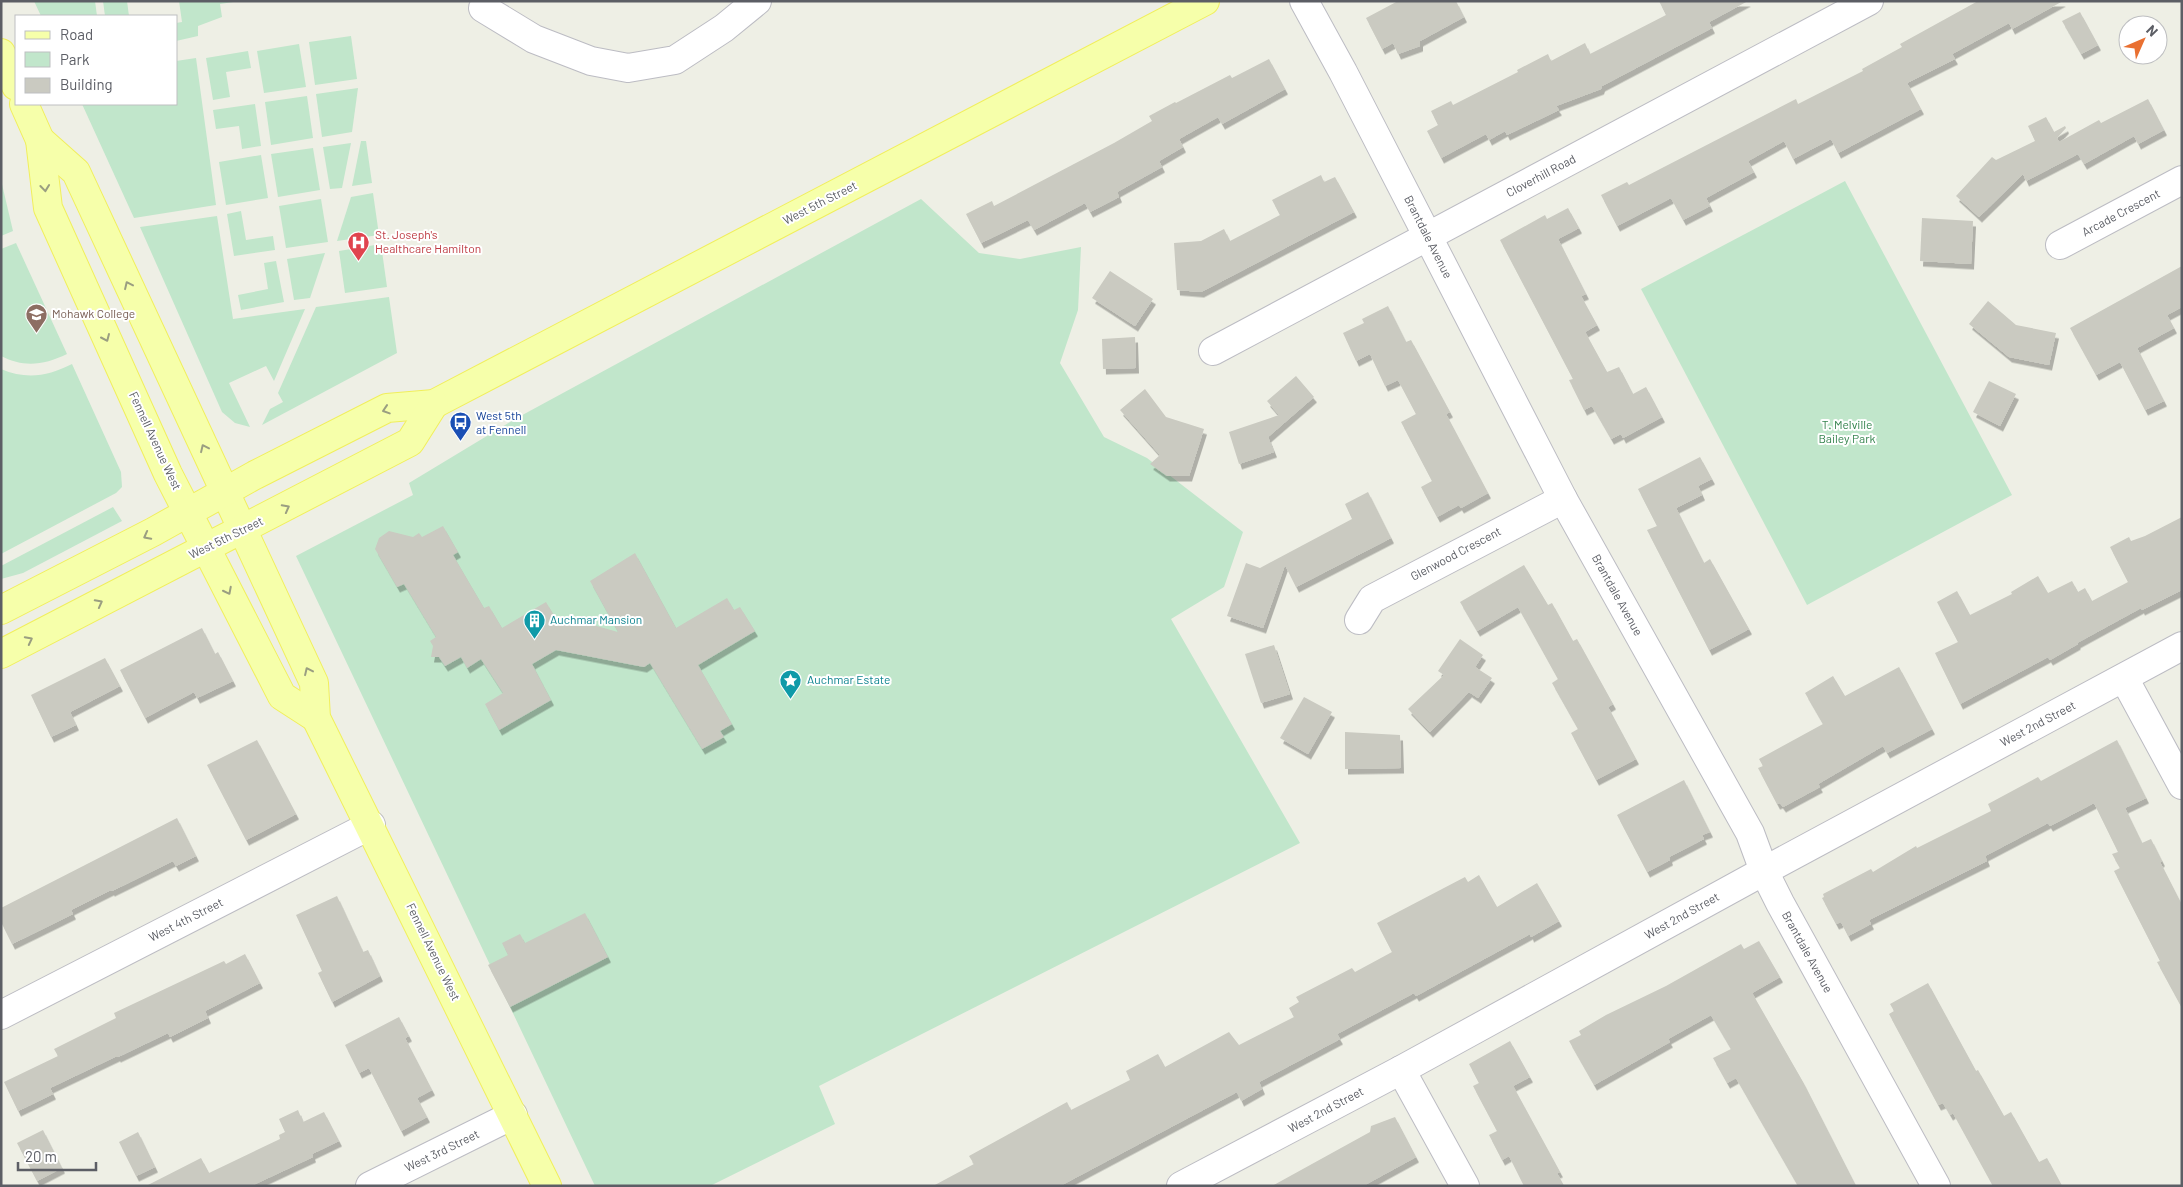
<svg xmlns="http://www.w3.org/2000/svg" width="2183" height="1187" font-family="Barlow,sans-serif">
<defs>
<filter id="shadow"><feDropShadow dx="3" dy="5.5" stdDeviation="0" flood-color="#0004"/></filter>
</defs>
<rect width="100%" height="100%" fill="#eeefe5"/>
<!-- green -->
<g fill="#c1e6cb">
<polygon points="34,1 95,1 97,16 41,16"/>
<polygon points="103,1 127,1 129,16 105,16"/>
<polygon points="179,1 240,1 220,4 222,17 198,26 198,36 176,41 176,23 182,22"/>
<polygon points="351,36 357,79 315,85 309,42"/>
<polygon points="299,44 306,87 264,93 257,51"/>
<polygon points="248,51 251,68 226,72 230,97 213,100 206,58"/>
<polygon points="196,58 216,205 134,218 82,104 176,104 176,61"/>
<polygon points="358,88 352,132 322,137 316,94"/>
<polygon points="307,96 313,138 271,145 265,102"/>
<polygon points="255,104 261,146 242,149 239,126 216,129 213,110"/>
<polygon points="361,141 366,141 372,183 352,186"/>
<polygon points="351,143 342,188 330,189 323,147"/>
<polygon points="313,148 320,190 278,197 271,154"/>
<polygon points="261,155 268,198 226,205 219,162"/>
<polygon points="1,180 13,231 1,236"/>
<polygon points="1845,181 2012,495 1807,605 1641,289"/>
<polygon points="373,193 379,235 337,241 351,197"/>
<polygon points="321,199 328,242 286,248 279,206"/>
<polygon points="921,199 979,253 1020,259 1081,247 1078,310 1060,363 1104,437 1147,458 1243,532 1224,587 1171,619 1300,843 819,1086 835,1124 710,1186 595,1186 296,556 413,495 409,483 515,419"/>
<polygon points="241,211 246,240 273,236 275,250 234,256 227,214"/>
<polygon points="217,216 233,319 305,309 274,381 266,366 229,383 250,427 235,423 222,412 140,227"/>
<path d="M 16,243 L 67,354 C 44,365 24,368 1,356 L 1,249 Z"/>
<polygon points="381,244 387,287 345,293 339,251"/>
<polygon points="325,253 310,298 294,300 287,259"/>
<polygon points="276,261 284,302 241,310 238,295 268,289 264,263"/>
<polygon points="389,297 397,353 262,425 270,409 283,402 278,393 316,307"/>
<path d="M 72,364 L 121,472 L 122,487 L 116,493 L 1,554 L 1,369 C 27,380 48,376 72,364 Z"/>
<polygon points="113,507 122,521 23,573 1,579 1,566"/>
</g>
<!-- building -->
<g fill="#cacac1" filter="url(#shadow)">
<polygon points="1398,1 1456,1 1464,17 1420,41 1420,46 1398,54 1393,43 1382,49 1366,18"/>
<polygon points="1659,1 1748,1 1709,22 1712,28 1602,86 1601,89 1556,106 1559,110 1507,135 1505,131 1489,140 1486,134 1441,158 1427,131 1438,125 1431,111 1451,101 1453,105 1518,72 1517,70 1548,54 1551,61 1585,43 1590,54 1666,15"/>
<polygon points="1978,1 2063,1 2012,29 2009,23 1952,54 1955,59 1907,83 1921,109 1838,153 1831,139 1793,159 1784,141 1748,161 1754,172 1706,198 1710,206 1683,220 1671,198 1617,226 1601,195 1627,182 1629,185 1796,99 1798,104 1863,71 1862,69 1902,47 1900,44"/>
<polygon points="2080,12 2098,45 2081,54 2062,21"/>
<polygon points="1269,59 1285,89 1222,124 1218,117 1179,139 1183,147 1159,161 1162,167 1117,192 1119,197 1090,212 1085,203 1034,230 1028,220 981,243 966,214 992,201 994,206 1114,143 1152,121 1149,116 1175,102 1176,103 1230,75 1232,78"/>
<polygon points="2148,99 2164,130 2138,144 2134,136 2084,164 2078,154 2026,181 2023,174 1979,217 1956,196 1992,157 1996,160 2035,141 2028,126 2046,117 2054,132 2065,126 2066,128 2057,138 2059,142 2099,120 2101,123"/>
<polygon points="1321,175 1324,182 1335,177 1354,212 1201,292 1177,290 1174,243 1201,241 1224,229 1230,241 1280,215 1272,200"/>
<polygon points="1568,208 1579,228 1558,239 1586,294 1581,296 1597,325 1585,332 1607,372 1619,367 1633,394 1646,387 1662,417 1623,438 1621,434 1611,439 1592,406 1584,410 1569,380 1573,379 1500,240 1545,215 1547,219"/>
<polygon points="1922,218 1973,221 1971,264 1920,261"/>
<polygon points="2182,266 2182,307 2167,315 2174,328 2137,348 2164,401 2145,410 2120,362 2096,375 2070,328"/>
<polygon points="1110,271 1153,299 1135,326 1092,298"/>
<polygon points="1988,301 2016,325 2056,333 2049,365 2009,357 1969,324"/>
<polygon points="1388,306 1406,342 1411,340 1450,412 1446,414 1488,493 1461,508 1459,505 1437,517 1421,487 1432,481 1401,422 1416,414 1398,380 1385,386 1370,354 1356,361 1343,333 1364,323 1362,319"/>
<polygon points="1135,337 1136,368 1103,369 1102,339"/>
<polygon points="1296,376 1314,397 1268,437 1274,452 1239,464 1229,432 1279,415 1267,401"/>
<polygon points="1989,381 2016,394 2000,426 1973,412"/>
<polygon points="1145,389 1166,417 1204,429 1189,476 1167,476 1150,464 1160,455 1120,410"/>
<polygon points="1700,457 1712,479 1698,486 1702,495 1676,508 1704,563 1710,559 1749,629 1709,650 1647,530 1657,526 1638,489"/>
<polygon points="1368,492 1391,538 1296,587 1285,565 1263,628 1227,616 1246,563 1260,568 1352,519 1345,504"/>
<polygon points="2182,517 2182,590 2142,610 2141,608 2077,643 2078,644 2050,660 2048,657 1960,704 1935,653 1958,642 1937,602 1957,591 1970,615 2012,594 2011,592 2038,576 2048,593 2072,581 2078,592 2085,588 2092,601 2128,582 2110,547 2129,537 2131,541 2145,536"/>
<polygon points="443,526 458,552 453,555 484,608 489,606 502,628 546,602 558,622 568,618 618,632 590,581 635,553 676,628 727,598 734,610 740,607 755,631 698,665 732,724 720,731 724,737 702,749 650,663 644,667 556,650 532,664 551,700 499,730 485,704 503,693 481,659 467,668 461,657 445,666 439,657 431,657 433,646 430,641 436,637 404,584 397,587 375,549 379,538 389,531 413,537 419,533 422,537"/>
<polygon points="1524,565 1548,605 1552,603 1573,641 1577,639 1613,704 1608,707 1636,759 1596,780 1571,733 1578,729 1552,683 1558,679 1518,607 1477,631 1460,602"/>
<polygon points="202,628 215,654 218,652 233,681 197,698 194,692 145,718 120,670"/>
<polygon points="1460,639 1483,655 1475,667 1492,678 1478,698 1469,692 1430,732 1408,709 1444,675 1438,671"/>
<polygon points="1274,645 1290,694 1261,703 1245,654"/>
<polygon points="105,658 120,686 70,712 76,725 51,737 31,695"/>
<polygon points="1899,667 1932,729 1887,753 1883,746 1818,784 1820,787 1783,807 1780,803 1777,804 1758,768 1763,766 1759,759 1823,724 1805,693 1833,676 1845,696"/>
<polygon points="1304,697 1332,712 1308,754 1280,738"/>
<polygon points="1345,732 1400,735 1401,768 1345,769"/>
<polygon points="257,740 296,814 246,840 207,765"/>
<polygon points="2117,740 2146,798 2125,808 2142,843 2151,839 2162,861 2160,862 2182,905 2182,1008 2157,962 2160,961 2114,871 2120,868 2112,854 2118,852 2094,803 2050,826 2048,823 1985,856 1987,861 1869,920 1871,924 1848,936 1841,922 1836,924 1822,898 1824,897 1823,894 1871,869 1873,872 1916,846 1917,848 1991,811 1988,804 2038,777 2041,781"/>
<polygon points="1684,780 1710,832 1702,835 1704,839 1669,857 1670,860 1647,872 1617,815"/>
<polygon points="177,818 196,856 176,866 173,861 112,891 111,890 71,910 73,914 12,944 1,922 1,908"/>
<polygon points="1479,875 1497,907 1537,883 1559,921 1531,937 1530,934 1416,996 1414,993 1337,1034 1340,1039 1259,1082 1262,1089 1241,1101 1237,1092 1060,1186 933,1186 974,1164 969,1156 1067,1102 1071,1110 1130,1080 1126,1071 1158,1054 1165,1067 1229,1032 1239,1045 1294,1017 1289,1008 1299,1002 1296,997 1352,968 1355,972 1392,952 1377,923 1465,877 1468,882"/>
<polygon points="337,896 363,952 368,950 380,976 332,1002 318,973 322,971 296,915"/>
<polygon points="585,913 608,957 510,1007 488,965 508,955 502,943 520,934 525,943"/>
<polygon points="1759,941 1780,977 1752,993 1803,1082 1856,1186 1798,1186 1736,1078 1727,1083 1713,1058 1731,1049 1711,1015 1668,1039 1670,1042 1594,1085 1569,1041 1581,1035 1579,1031 1606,1015 1666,986 1741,944 1744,949"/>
<polygon points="245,954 260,983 205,1011 208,1018 170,1037 168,1033 118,1057 117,1056 50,1088 53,1094 18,1111 4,1082 58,1056 54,1049 116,1018 114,1013 224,961 226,964"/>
<polygon points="1928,983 1976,1071 1978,1070 2004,1116 2011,1112 2039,1162 2047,1158 2062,1186 1993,1186 1953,1113 1950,1115 1943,1103 1938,1105 1889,1014 1894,1011 1890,1004"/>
<polygon points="399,1017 409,1036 405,1038 432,1090 417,1098 427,1117 401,1131 369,1068 359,1073 345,1045"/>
<polygon points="1510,1041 1530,1077 1513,1086 1560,1172 1557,1173 1564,1186 1524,1186 1509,1156 1502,1160 1489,1135 1497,1131 1473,1086 1479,1083 1469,1064"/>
<polygon points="298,1110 303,1122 324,1112 339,1141 312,1154 313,1157 251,1186 146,1186 201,1158 209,1173 280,1139 279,1135 285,1132 279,1119"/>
<polygon points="1395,1117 1416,1157 1363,1186 1272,1186 1370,1132 1371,1126"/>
<polygon points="43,1130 62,1168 37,1181 17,1143"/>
<polygon points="138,1132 155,1167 136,1176 119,1142"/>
</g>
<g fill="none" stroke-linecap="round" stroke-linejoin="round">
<defs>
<g id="minor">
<polyline points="1304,1 1343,72 1563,499 1750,833 1764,871 1780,903 1936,1186"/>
<polyline points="483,8 534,39 591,61 628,68 675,60 724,28 757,1"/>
<polyline points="2060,245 2182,180"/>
<polyline points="1213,351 1869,1"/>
<polyline points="1359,620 1372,599 1563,499"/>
<polyline points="2124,678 2182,785"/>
<polyline points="1,1015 371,825"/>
<polyline points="1401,1070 1465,1186"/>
<polyline points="370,1186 513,1115"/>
<polyline points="1181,1186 1401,1070 1764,871 2182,646"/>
</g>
<g id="major">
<polyline points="1,53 16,86"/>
<polyline points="24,104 40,140 48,208 168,474 282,696 316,718"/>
<polyline points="40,140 76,172 314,683 316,718 547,1186"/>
<polyline points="1,610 153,532 255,475 387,408 434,404 1205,1"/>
<polyline points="1,654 410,442 434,404"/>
</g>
</defs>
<!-- minor casing -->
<use href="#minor" stroke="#bcbcc3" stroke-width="30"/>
<!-- major casing -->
<use href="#major" stroke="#f1ef5c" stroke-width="30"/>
<!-- minor -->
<use href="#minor" stroke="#fff" stroke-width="28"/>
<!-- major -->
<use href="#major" stroke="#f6ffaa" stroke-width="28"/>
</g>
<!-- one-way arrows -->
<defs><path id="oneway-chevron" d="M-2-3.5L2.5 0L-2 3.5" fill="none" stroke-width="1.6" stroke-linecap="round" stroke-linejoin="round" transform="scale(1.25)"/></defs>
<g stroke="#9a9e81">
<use href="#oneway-chevron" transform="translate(45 188) rotate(84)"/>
<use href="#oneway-chevron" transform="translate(128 285) rotate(-115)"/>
<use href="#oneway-chevron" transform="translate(106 338) rotate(66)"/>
<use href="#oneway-chevron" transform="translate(386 410) rotate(162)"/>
<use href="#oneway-chevron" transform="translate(204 448) rotate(-115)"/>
<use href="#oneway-chevron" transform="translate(286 508) rotate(-28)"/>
<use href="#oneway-chevron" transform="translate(147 536) rotate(152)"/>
<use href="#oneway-chevron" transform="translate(228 591) rotate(63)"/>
<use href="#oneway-chevron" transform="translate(99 603) rotate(-28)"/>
<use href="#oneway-chevron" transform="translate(29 640) rotate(-27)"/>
<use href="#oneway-chevron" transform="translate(308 671) rotate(-115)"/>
</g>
<!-- icons -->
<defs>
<symbol id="hospital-pin" viewBox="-11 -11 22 30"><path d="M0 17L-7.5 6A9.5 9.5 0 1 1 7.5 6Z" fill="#e0444e" stroke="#fff"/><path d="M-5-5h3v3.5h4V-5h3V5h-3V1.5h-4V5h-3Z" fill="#fff"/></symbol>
<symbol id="university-pin" viewBox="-11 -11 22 30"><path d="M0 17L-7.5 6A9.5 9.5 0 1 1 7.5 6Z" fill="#8d6e63" stroke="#fff"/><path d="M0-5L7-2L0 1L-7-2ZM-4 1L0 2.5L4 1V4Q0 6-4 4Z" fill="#fff"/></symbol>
<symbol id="bus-pin" viewBox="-11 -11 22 30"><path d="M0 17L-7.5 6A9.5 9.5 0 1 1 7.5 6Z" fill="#1a4fb4" stroke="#fff"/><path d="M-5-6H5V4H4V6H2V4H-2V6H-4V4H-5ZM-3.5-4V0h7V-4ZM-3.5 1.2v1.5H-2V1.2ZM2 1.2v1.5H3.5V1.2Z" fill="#fff"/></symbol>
<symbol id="building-pin" viewBox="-11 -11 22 30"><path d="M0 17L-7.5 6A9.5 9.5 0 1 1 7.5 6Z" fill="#0f9aa8" stroke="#fff"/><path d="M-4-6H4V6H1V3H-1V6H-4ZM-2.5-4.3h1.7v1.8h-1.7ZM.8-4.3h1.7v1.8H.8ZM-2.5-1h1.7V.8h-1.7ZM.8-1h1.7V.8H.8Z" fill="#fff"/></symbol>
<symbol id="sight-pin" viewBox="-11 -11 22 30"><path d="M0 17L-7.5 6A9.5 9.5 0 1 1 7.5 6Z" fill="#0f9aa8" stroke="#fff"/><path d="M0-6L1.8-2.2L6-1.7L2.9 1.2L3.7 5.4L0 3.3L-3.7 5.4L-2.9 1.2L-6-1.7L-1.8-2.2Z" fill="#fff"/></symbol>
</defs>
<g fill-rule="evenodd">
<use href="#hospital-pin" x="346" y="230" width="25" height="34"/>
<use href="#university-pin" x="24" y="302" width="25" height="34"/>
<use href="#bus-pin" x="448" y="410" width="25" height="34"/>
<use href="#building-pin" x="522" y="608" width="25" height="34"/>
<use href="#sight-pin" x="778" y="668" width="25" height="34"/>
</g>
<g text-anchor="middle" stroke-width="4" stroke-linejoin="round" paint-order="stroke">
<!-- street labels -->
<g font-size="12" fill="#5c5e65" stroke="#fff">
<text transform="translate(1541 176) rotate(-28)" y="4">Cloverhill Road</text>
<text transform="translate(820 203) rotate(-27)" y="4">West 5th Street</text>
<text transform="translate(2121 213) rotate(-28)" y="4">Arcade Crescent</text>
<text transform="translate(1428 237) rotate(63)" y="4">Brantdale Avenue</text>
<text transform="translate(155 441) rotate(65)" y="4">Fennell Avenue West</text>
<text transform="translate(226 538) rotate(-26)" y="4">West 5th Street</text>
<text transform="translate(1456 554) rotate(-28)" y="4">Glenwood Crescent</text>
<text transform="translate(1617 595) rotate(61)" y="4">Brantdale Avenue</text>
<text transform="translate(2038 724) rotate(-28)" y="4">West 2nd Street</text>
<text transform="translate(1682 916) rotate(-29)" y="4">West 2nd Street</text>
<text transform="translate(186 920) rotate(-27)" y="4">West 4th Street</text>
<text transform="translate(433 952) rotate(64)" y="4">Fennell Avenue West</text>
<text transform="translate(1807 952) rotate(61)" y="4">Brantdale Avenue</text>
<text transform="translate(1326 1110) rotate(-28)" y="4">West 2nd Street</text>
<text transform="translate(442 1151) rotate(-26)" y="4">West 3rd Street</text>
</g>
<!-- health labels -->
<g font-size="12" fill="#be3a42" stroke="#fff" text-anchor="start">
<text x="375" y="239">St. Joseph's<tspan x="375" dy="14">Healthcare Hamilton</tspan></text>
</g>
<!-- education labels -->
<g font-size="12" fill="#785e54" stroke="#fff" text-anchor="start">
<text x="52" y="318">Mohawk College</text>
</g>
<!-- transit labels -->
<g font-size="12" fill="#164399" stroke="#fff" text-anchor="start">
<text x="476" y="420">West 5th<tspan x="476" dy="14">at Fennell</tspan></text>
</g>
<!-- park labels -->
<g font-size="12" fill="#35844e" stroke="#fff">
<text x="1847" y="429">T. Melville<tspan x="1847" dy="14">Bailey Park</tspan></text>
</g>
<!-- culture labels -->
<g font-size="12" fill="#0d838f" stroke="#fff" text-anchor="start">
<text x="550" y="624">Auchmar Mansion</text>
<text x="807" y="684">Auchmar Estate</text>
</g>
</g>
<!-- border -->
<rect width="2183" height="1187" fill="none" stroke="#5c5e65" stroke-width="5"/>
<!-- legend -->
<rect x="15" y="15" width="162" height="90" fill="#ffffff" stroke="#bebfc1"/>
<rect x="25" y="31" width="25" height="8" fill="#f6ffaa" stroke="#bebfc1"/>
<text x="60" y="40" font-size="15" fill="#5c5e65">Road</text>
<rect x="25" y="52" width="25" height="15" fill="#c1e6cb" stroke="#bebfc1"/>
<text x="60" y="65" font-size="15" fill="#5c5e65">Park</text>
<rect x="25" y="78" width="25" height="15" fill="#cacac1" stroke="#bebfc1"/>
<text x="60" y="90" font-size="15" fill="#5c5e65">Building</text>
<!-- north arrow -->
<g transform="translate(2143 40) rotate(45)"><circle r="24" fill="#ffffff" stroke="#bebfc1"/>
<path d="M0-4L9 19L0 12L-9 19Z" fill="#e97031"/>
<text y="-8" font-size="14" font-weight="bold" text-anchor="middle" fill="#5c5e65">N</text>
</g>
<!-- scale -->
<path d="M18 1162v8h78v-8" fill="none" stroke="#5c5e65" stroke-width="2.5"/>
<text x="25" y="1162" font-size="15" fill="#5c5e65" stroke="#ffffff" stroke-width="4" paint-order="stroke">20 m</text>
</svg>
